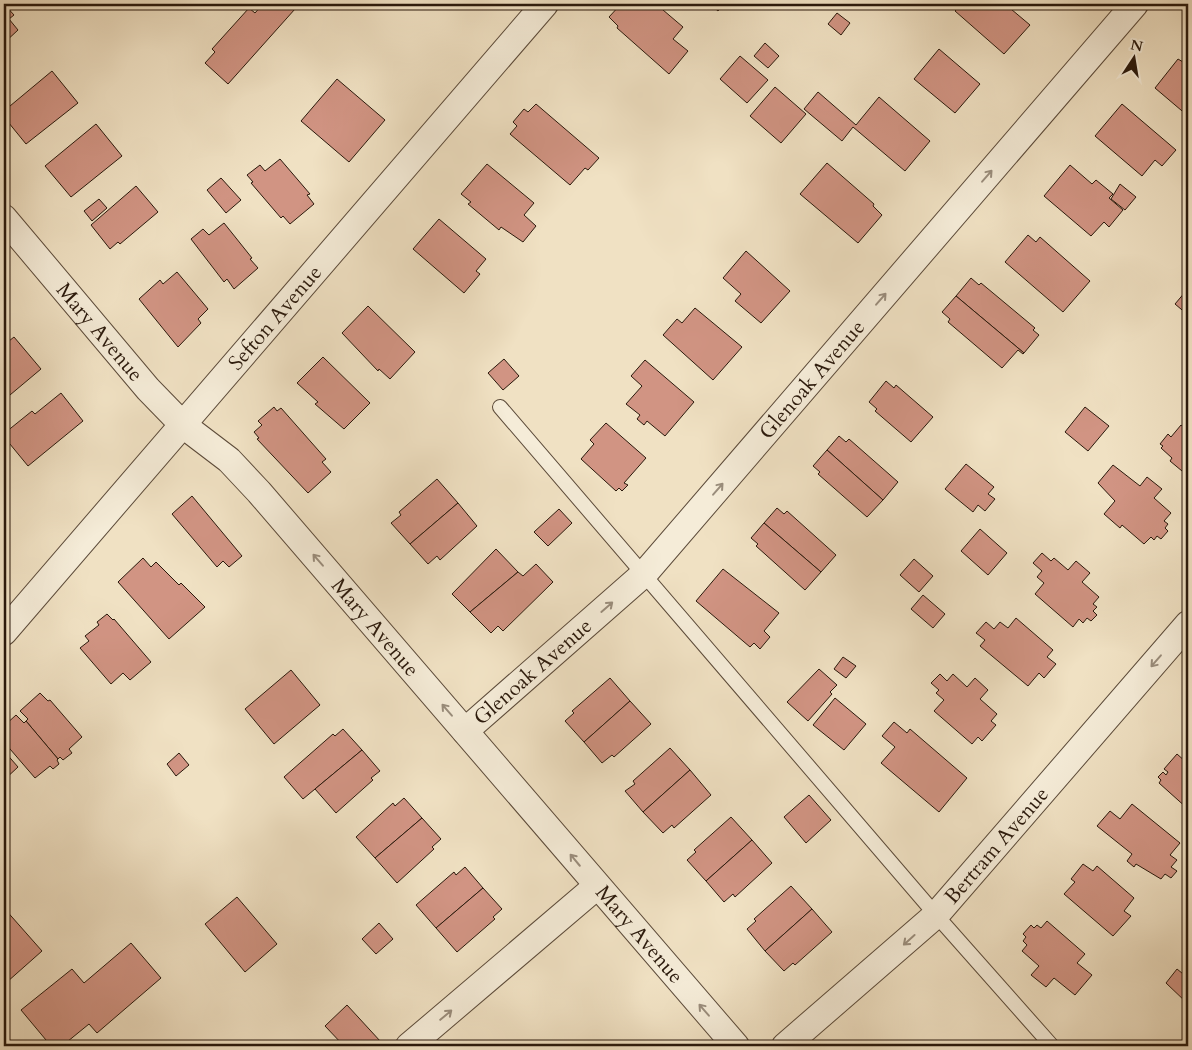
<svg xmlns="http://www.w3.org/2000/svg" width="1192" height="1050" font-family="Cardo,serif">
<rect width="100%" height="100%" fill="#f0e1c3"/>
<filter id="stains"><feTurbulence type="fractalNoise" baseFrequency=".004" numOctaves="4"/><feColorMatrix values="0 0 0 0 .2 0 0 0 0 .09 0 0 0 0 .02 0 0 0 .5 -.17"/></filter>
<radialGradient id="worn" r=".72"><stop offset=".6" stop-color="#630" stop-opacity="0"/><stop offset="1" stop-color="#630" stop-opacity=".3"/></radialGradient>
<!-- building -->
<g fill="#d19483" stroke="#2a190c">
<polygon points="4,4 14,15 9,19 18,30 4,43"/>
<polygon points="261,4 290,4 295,9 228,84 205,63 215,52 212,49 249,8 255,13 262,5"/>
<polygon points="621,4 656,4 683,27 673,39 688,51 669,74 617,28 618,26 609,17"/>
<polygon points="710,4 724,4 718,11"/>
<polygon points="962,4 1005,4 1030,25 1004,54 955,11"/>
<polygon points="837,13 850,23 841,35 828,24"/>
<polygon points="765,43 779,56 768,68 754,56"/>
<polygon points="939,49 980,84 955,113 914,79"/>
<polygon points="740,56 768,80 747,103 720,79"/>
<polygon points="1178,59 1188,65 1188,116 1155,88"/>
<polygon points="52,71 78,103 26,144 4,117 4,111"/>
<polygon points="337,79 385,120 349,162 301,121"/>
<polygon points="775,87 806,114 781,143 750,116"/>
<polygon points="818,92 856,125 879,97 930,141 905,171 853,127 842,141 804,109"/>
<polygon points="536,104 599,158 588,170 585,168 570,185 510,134 517,126 513,122 524,109 528,112"/>
<polygon points="1122,104 1176,150 1162,166 1155,160 1142,176 1095,136"/>
<polygon points="96,124 122,156 71,197 45,166"/>
<polygon points="280,159 310,194 307,195 314,204 290,224 283,216 281,218 251,183 253,182 247,175 260,165 265,171"/>
<polygon points="827,163 874,204 873,206 882,215 858,243 800,194"/>
<polygon points="487,164 534,203 524,215 536,226 523,242 501,227 499,230 468,204 471,202 461,194"/>
<polygon points="1070,165 1092,184 1096,180 1113,194 1109,198 1123,210 1109,227 1104,222 1091,236 1044,196"/>
<polygon points="221,178 241,200 226,213 207,190"/>
<polygon points="1120,184 1136,197 1125,210 1111,199"/>
<polygon points="136,186 158,212 120,244 118,242 110,249 91,225"/>
<polygon points="99,199 107,208 92,221 84,211"/>
<polygon points="439,219 486,259 476,271 480,274 464,293 413,249"/>
<polygon points="224,223 252,258 250,259 258,268 234,289 227,279 224,282 191,239 203,229 209,235"/>
<polygon points="1028,235 1036,242 1040,237 1090,281 1063,312 1005,262"/>
<polygon points="746,251 790,291 761,323 735,301 741,294 723,278"/>
<polygon points="177,272 208,309 198,319 201,323 178,347 139,299 160,280 163,284"/>
<polygon points="971,278 979,285 981,283 1035,328 1033,330 1039,335 1024,353 956,296"/>
<polygon points="1186,291 1188,293 1188,315 1175,304"/>
<polygon points="956,296 1024,353 1023,354 1018,350 1002,368 948,322 950,319 942,312"/>
<polygon points="368,306 415,352 390,379 379,369 378,371 342,333"/>
<polygon points="695,308 742,347 713,380 663,335 677,319 682,323"/>
<polygon points="14,337 41,369 4,400 4,345"/>
<polygon points="323,357 370,403 344,429 315,404 318,402 297,383"/>
<polygon points="504,359 519,376 503,390 488,373"/>
<polygon points="645,360 694,402 665,436 647,421 644,425 637,419 640,415 626,404 642,386 631,376"/>
<polygon points="886,381 894,388 896,385 933,417 911,442 875,411 877,409 869,402"/>
<polygon points="61,393 83,421 28,466 5,438 8,435 6,432 32,411 35,414"/>
<polygon points="274,407 277,411 281,408 326,459 322,462 331,472 308,493 257,439 259,438 254,432 262,425 258,421"/>
<polygon points="1085,407 1109,426 1088,451 1065,432"/>
<polygon points="606,423 646,458 624,483 628,485 622,491 619,488 616,491 581,459 594,444 590,440"/>
<polygon points="1181,425 1186,429 1188,427 1188,476 1170,461 1172,458 1161,448 1163,446 1160,444 1168,434 1171,437"/>
<polygon points="839,436 846,442 849,439 898,482 883,500 827,450"/>
<polygon points="827,450 883,500 867,517 818,474 820,472 813,466"/>
<polygon points="966,464 994,487 988,494 995,499 985,511 978,505 973,512 945,489"/>
<polygon points="1113,465 1140,486 1147,477 1162,489 1154,498 1171,513 1164,521 1168,524 1165,528 1168,531 1161,539 1157,536 1154,540 1151,537 1144,544 1122,525 1120,528 1104,514 1115,501 1098,483"/>
<polygon points="437,479 458,503 410,544 391,523 401,515 399,512"/>
<polygon points="192,496 242,556 229,567 223,561 217,567 172,514"/>
<polygon points="458,503 477,526 440,560 437,556 428,564 410,544"/>
<polygon points="777,508 784,514 787,511 836,555 821,572 764,523"/>
<polygon points="559,509 572,523 548,546 534,532"/>
<polygon points="764,523 821,572 805,590 756,546 758,544 751,538"/>
<polygon points="980,529 1007,553 988,575 961,551"/>
<polygon points="496,549 518,572 470,612 452,594"/>
<polygon points="1042,553 1051,561 1054,558 1068,570 1076,561 1090,573 1082,582 1099,597 1093,604 1097,607 1093,611 1097,615 1091,621 1087,618 1083,623 1079,619 1073,627 1035,594 1044,583 1037,577 1042,571 1033,563"/>
<polygon points="143,558 151,567 156,562 179,585 181,583 205,607 169,639 118,582"/>
<polygon points="914,559 933,576 919,592 900,575"/>
<polygon points="536,564 553,582 503,631 498,626 491,633 470,612 518,572 523,576"/>
<polygon points="723,569 779,613 764,631 770,637 760,649 754,643 750,647 696,601"/>
<polygon points="923,595 945,614 933,628 911,609"/>
<polygon points="107,614 113,620 114,619 151,662 130,680 123,673 111,684 80,648 89,641 85,636 99,625 97,622"/>
<polygon points="1016,618 1053,650 1047,657 1056,664 1044,678 1039,673 1028,686 980,646 985,640 976,633 986,622 994,629 1000,622 1008,628"/>
<polygon points="843,657 856,666 846,678 834,669"/>
<polygon points="819,669 837,685 830,692 832,694 808,721 787,702"/>
<polygon points="291,670 320,705 274,744 245,709"/>
<polygon points="940,674 947,681 953,674 967,687 975,678 988,690 980,699 997,714 991,721 996,725 982,741 978,737 972,744 934,711 944,700 936,693 939,690 931,683"/>
<polygon points="610,678 630,701 584,742 565,721 574,713 572,711"/>
<polygon points="40,693 48,701 50,700 82,737 69,749 72,753 63,760 60,757 58,759 26,721 28,719 20,711"/>
<polygon points="835,698 866,724 844,750 813,725"/>
<polygon points="630,701 651,724 614,757 612,755 602,763 584,742"/>
<polygon points="16,715 24,723 26,721 58,759 57,760 59,764 53,769 50,766 35,778 4,742 4,726"/>
<polygon points="894,722 907,733 910,729 967,778 939,812 881,763 895,747 882,736"/>
<polygon points="343,729 362,750 303,799 284,777 333,734 335,736"/>
<polygon points="670,748 690,770 643,812 625,791 635,784 633,781"/>
<polygon points="362,750 380,771 371,778 373,780 336,813 315,789"/>
<polygon points="4,751 18,767 4,780"/>
<polygon points="179,753 189,765 176,776 167,764"/>
<polygon points="1177,754 1186,762 1188,759 1188,809 1159,783 1161,780 1158,777 1163,772 1166,775 1168,772 1164,769"/>
<polygon points="690,770 711,795 674,828 672,825 663,833 643,812"/>
<polygon points="809,795 831,820 806,843 784,817"/>
<polygon points="404,798 422,818 375,858 356,837 393,803 395,806"/>
<polygon points="1132,804 1180,843 1170,855 1177,860 1171,867 1177,871 1171,878 1165,874 1161,879 1136,864 1134,867 1127,861 1132,854 1097,826 1110,811 1120,819"/>
<polygon points="731,817 752,840 706,881 687,860 696,852 694,850"/>
<polygon points="422,818 441,839 432,847 434,849 397,883 375,858"/>
<polygon points="752,840 772,863 735,897 733,894 724,902 706,881"/>
<polygon points="1083,864 1093,871 1097,866 1134,898 1124,911 1131,916 1113,936 1064,894 1075,882 1071,879"/>
<polygon points="465,867 483,888 436,928 416,905 454,872 456,875"/>
<polygon points="791,886 812,909 765,951 747,929 756,921 754,919"/>
<polygon points="483,888 502,909 493,917 495,919 457,952 436,928"/>
<polygon points="237,897 277,944 245,972 205,924"/>
<polygon points="4,908 42,951 7,982 4,979"/>
<polygon points="812,909 832,932 795,965 793,963 784,971 765,951"/>
<polygon points="1047,921 1085,954 1077,963 1092,975 1075,995 1054,978 1046,987 1031,975 1039,966 1022,951 1027,945 1023,941 1026,937 1023,934 1031,925 1034,928 1037,925 1041,928"/>
<polygon points="379,923 393,939 376,954 362,939"/>
<polygon points="131,943 161,978 97,1033 89,1024 62,1046 51,1046 21,1010 72,969 84,983"/>
<polygon points="1177,969 1188,978 1187,1003 1166,983"/>
<polygon points="347,1005 381,1042 376,1046 344,1046 325,1026"/>
</g>
<g fill="none" stroke-linecap="round" stroke-linejoin="round">
<defs>
<polyline id="service" points="500,407 936,915 1052,1046"/>
<g id="minor">
<path id="s1" d="M 4,218 L 148,389 L 183,425 L 229,460 L 259,492 L 736,1046"/>
<path id="s2" d="M 4,632 L 545,4"/>
<path id="s3" d="M 465,731 L 645,573 L 1135,4"/>
<polyline points="409,1046 597,886"/>
<path id="s4" d="M 785,1046 L 936,915 L 1188,624"/>
</g>
</defs>
<!-- service casing -->
<use href="#service" stroke="#5c4b3a" stroke-width="16"/>
<!-- minor casing -->
<use href="#minor" stroke="#5c4b3a" stroke-width="28"/>
<!-- service -->
<use href="#service" stroke="#f5ecd8" stroke-width="14"/>
<!-- minor -->
<use href="#minor" stroke="#f5ecd8" stroke-width="26"/>
</g>
<!-- one-way arrows -->
<defs><path id="oneway-shaft" d="M-6 0H5M1.5-3L5.5 0L1.5 3" fill="none" stroke-width="1.6" stroke-linecap="round" stroke-linejoin="round" transform="scale(1.25)"/></defs>
<g stroke="#9a8d7c">
<use href="#oneway-shaft" transform="translate(987 176) rotate(-49)"/>
<use href="#oneway-shaft" transform="translate(881 299) rotate(-49)"/>
<use href="#oneway-shaft" transform="translate(718 489) rotate(-49)"/>
<use href="#oneway-shaft" transform="translate(318 560) rotate(-131)"/>
<use href="#oneway-shaft" transform="translate(607 607) rotate(-41)"/>
<use href="#oneway-shaft" transform="translate(1156 661) rotate(131)"/>
<use href="#oneway-shaft" transform="translate(447 710) rotate(-131)"/>
<use href="#oneway-shaft" transform="translate(575 860) rotate(-130)"/>
<use href="#oneway-shaft" transform="translate(909 940) rotate(138)"/>
<use href="#oneway-shaft" transform="translate(704 1010) rotate(-131)"/>
<use href="#oneway-shaft" transform="translate(446 1015) rotate(-40)"/>
</g>
<g text-anchor="middle" stroke-width="4" stroke-linejoin="round" paint-order="stroke">
<!-- street labels -->
<g font-size="21" fill="#2a190c" stroke="#f5ecd8">
<text dy="7" stroke="none"><textPath href="#s2" startOffset="415">Sefton Avenue</textPath></text>
<text dy="7" stroke="none"><textPath href="#s1" startOffset="149">Mary Avenue</textPath></text>
<text dy="7" stroke="none"><textPath href="#s3" startOffset="495">Glenoak Avenue</textPath></text>
<text dy="7" stroke="none"><textPath href="#s1" startOffset="554">Mary Avenue</textPath></text>
<text dy="7" stroke="none"><textPath href="#s3" startOffset="90">Glenoak Avenue</textPath></text>
<text dy="7" stroke="none"><textPath href="#s4" startOffset="292">Bertram Avenue</textPath></text>
<text dy="7" stroke="none"><textPath href="#s1" startOffset="959">Mary Avenue</textPath></text>
</g>
</g>
<!-- margin -->
<rect width="1192" height="1050" fill="none" stroke="#f0e1c3" stroke-width="20"/>
<rect x="5" y="5" width="1182" height="1040" fill="none" stroke="#2a190c" stroke-width="2.5"/>
<rect x="10" y="10" width="1172" height="1030" fill="none" stroke="#2a190c"/>
<!-- north arrow -->
<g transform="translate(1134 58) rotate(12)" stroke="#f5ecd8" stroke-width="4" paint-order="stroke">
<path d="M0-4L9 19L0 12L-9 19Z" fill="#2a190c"/>
<text y="-8" font-size="14" font-weight="bold" text-anchor="middle" fill="#2a190c">N</text>
</g>
<rect width="100%" height="100%" filter="url(#stains)"/>
<rect width="100%" height="100%" fill="url(#worn)"/>
</svg>
